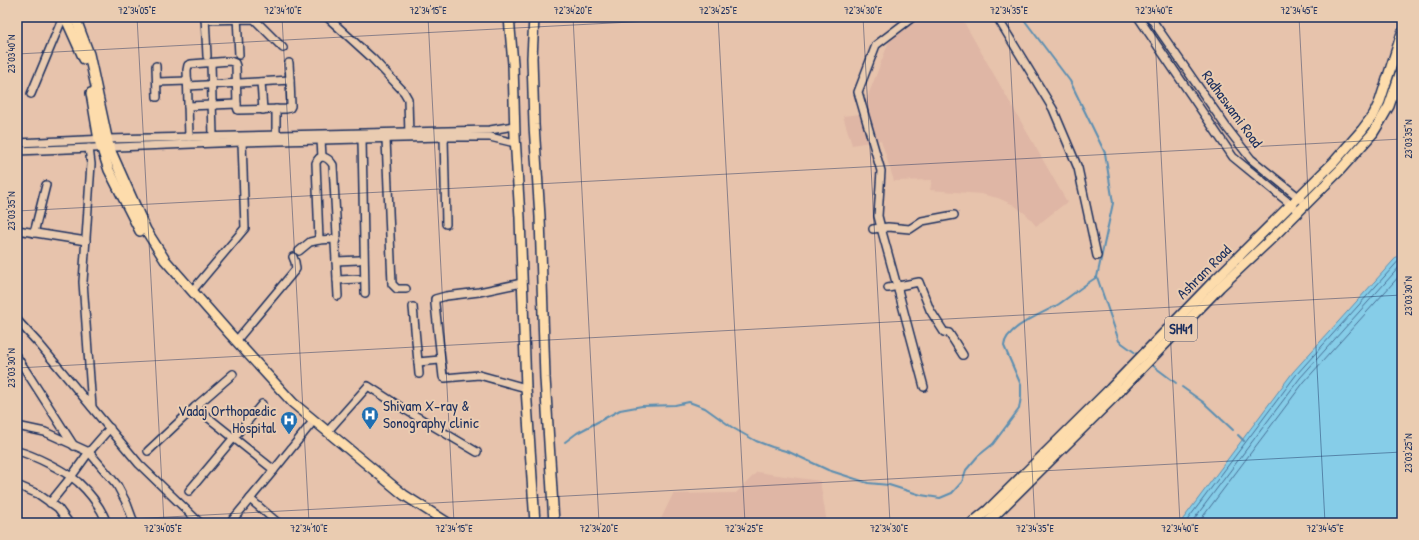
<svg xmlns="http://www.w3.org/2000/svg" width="1419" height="540" font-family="'Patrick Hand',sans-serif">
<rect width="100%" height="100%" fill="#e7c3ac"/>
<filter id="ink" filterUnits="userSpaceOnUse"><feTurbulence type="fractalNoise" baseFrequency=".025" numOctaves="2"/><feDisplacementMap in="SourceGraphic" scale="8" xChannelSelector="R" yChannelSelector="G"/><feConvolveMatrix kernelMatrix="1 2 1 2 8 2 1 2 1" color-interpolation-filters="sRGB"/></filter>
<g filter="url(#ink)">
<!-- built -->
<g fill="#dfb6a5">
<polygon points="903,17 961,17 1067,202 1036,226 1027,215 1014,205 998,198 981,194 930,190 932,180 894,181 881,140 852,145 843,116 861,114 897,21"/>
<polygon points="757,472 820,481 827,523 659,523 673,494 736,493"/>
</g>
<!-- water -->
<polygon fill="#86cde8" stroke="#5b8eb1" points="1402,251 1402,523 1180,523 1293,372"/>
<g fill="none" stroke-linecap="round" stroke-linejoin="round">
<!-- shore -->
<g stroke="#466e95" stroke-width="1">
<polyline points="1185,523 1296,375 1402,257"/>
<polyline points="1191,523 1300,378 1402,264"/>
<polyline points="1198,523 1304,382 1402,273"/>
</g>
<!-- stream -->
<g stroke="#5b8eb1" stroke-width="2">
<polyline points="1022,17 1070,81 1105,153 1113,203 1097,277 1119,341 1137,354"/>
<polyline points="1152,365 1176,383"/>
<polyline points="1182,387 1203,402 1233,430"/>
<polyline points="1238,435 1244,441"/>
<path d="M 565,442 L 577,433 L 620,410 L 642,406 L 675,405 L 689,402 L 705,408 L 733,428 L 756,441 L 772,447 L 789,452 L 828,470 L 868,483 L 889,485 L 921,495 L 940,498 L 952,493 L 962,482 L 966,470 L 978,456 L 993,444 L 1019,409 L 1021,397 L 1021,385 L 1004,346 C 1005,327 1044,313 1059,304 C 1072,295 1084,285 1097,277"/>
</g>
<defs>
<g id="minor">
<polyline points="205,17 207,56"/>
<polyline points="237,17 239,55"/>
<polyline points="327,17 372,58 404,92 408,99 409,136"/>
<polyline points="913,17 876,45 858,92 881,171 878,216 881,228 897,286 924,387"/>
<polyline points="997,17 1053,109 1078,168 1097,256"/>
<polyline points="1138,17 1233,157 1294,207"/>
<polyline points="1150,17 1227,128 1251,159 1307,204"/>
<polyline points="205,20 254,19 283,48"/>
<polyline points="211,63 213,136"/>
<polyline points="289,63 290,80"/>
<polyline points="156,66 157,97"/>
<polyline points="157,82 188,81"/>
<polyline points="261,82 263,110"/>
<polyline points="188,86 290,80 291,106 290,108 286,109 238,110 237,107 236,66 235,63 230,61 191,64 188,65 187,70 189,137"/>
<polyline points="31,94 63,17"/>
<polyline points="188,106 237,104"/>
<polyline points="276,109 276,135"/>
<polyline points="444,137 446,224"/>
<polyline points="362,139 365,293"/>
<polyline points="386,139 392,284 397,289 406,289"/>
<polyline points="321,140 322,157"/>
<polyline points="17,143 107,139 490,130 514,126"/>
<polyline points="89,148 91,164 83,282 92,407"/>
<polyline points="17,151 242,142 444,137 490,137 515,143"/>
<polyline points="873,229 888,227 910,229 922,221 954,215"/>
<polyline points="17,230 86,241"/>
<polyline points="34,233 46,185"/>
<path d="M 335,239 L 319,240 L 316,163 C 320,153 328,157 333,165 L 337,235 L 335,243 L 338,296"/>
<polyline points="299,251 310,242 319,240"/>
<polyline points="336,261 359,260"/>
<polyline points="337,280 359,279"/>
<polyline points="522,283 479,292 446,296 435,299 435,304 443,377 445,378 479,375 526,388"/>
<polyline points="888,288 919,282 930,310 944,332 949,333 963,355"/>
<polyline points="192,291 245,228 242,142"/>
<polyline points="413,307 418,362 440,360"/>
<polyline points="17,320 40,345 139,464 200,523"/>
<polyline points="236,341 296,269 295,262 293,257"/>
<polyline points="17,357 74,446"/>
<polyline points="418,362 419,374"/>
<polyline points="195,407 233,374"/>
<polyline points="17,426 45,432 89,452 117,485 127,504 134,523"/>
<polyline points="328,431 368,386 399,406 477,452"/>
<path d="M 17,451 C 34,455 65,471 78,482 C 90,493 101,508 107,523"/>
<polyline points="148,451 195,407 274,470"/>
<polyline points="17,485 38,494 58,508 69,523"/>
<polyline points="189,491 262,404"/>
<polyline points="250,499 278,523"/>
<polyline points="50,503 71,477 89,452 110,428"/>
<polyline points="230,523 274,470 311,424"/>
</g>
<g id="major">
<polyline points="65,17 84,59"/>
<polyline points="75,17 89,54 109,147 146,230 165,260 230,334 293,403 404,495 448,523"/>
<polyline points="509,17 513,64 515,136 520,218 526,388 535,523"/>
<polyline points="534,17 532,58 534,125 540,217 545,378 554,523"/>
<polyline points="91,93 99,140 109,170 140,231"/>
<polyline points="972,523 988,510 1110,389 1214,281 1334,162 1362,130 1374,114 1380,101 1402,33"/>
<polyline points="987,523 1116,395 1220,287 1270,240 1340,170 1373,133 1381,120 1389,106 1402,68"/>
</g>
</defs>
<!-- minor casing -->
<use href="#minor" stroke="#1b2f5e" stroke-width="10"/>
<!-- major casing -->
<use href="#major" stroke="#1b2f5e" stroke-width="12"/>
<!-- minor -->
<use href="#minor" stroke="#eaccb1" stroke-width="7"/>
<!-- major -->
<use href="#major" stroke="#fddcac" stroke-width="9"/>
</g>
</g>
<!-- ticks -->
<path fill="none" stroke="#1b2f5e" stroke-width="1" stroke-opacity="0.45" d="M 137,17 L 164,523M 282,17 L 309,523M 428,17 L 454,523M 573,17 L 599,523M 718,17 L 745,523M 863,17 L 890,523M 1008,17 L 1035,523M 1154,17 L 1180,523M 1299,17 L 1325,523M 17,54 L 727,17M 17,211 L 1402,139M 17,368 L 1402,295M 17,494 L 19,523M 54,523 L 1402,452"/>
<!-- icons -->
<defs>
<symbol id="hospital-pin" viewBox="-11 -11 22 30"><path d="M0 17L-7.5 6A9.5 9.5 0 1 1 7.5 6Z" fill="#1f6fb2" stroke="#eaccb1"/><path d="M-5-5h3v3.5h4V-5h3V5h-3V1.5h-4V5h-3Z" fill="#fff"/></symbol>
</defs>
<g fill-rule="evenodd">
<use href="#hospital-pin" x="360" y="405" width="20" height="27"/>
<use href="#hospital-pin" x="279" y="410" width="20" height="27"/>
</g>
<g text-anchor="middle" stroke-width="4" stroke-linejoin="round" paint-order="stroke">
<!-- shield labels -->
<rect fill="#eaccb1" stroke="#595e77" stroke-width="1" x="1165" y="317" width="32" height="24" rx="3"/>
<g font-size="14" font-weight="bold" fill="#1b2f5e">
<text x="1181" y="334">SH41</text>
</g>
<!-- street labels -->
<g font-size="15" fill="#1b2f5e" stroke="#eaccb1">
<text transform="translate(1232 109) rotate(54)" y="5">Radhaswami Road</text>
<text transform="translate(1204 272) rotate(-45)" y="5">Ashram Road</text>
</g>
<!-- poi labels -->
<g font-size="15" fill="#1b2f5e" stroke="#eaccb1" text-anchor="start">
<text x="383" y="411">Shivam X-ray &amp;<tspan x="383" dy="17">Sonography clinic</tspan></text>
<text x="276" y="416" text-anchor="end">Vadaj Orthopaedic<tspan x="276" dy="17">Hospital</tspan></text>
</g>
</g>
<!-- margin -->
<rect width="1419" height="540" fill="none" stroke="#eaccb1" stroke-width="44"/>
<rect x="22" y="22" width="1375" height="496" fill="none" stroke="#1b2f5e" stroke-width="1.5"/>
<g font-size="10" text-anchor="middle" fill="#1b2f5e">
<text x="137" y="14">72°34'05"E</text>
<text x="283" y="14">72°34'10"E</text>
<text x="428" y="14">72°34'15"E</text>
<text x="573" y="14">72°34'20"E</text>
<text x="718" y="14">72°34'25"E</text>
<text x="863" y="14">72°34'30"E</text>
<text x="1009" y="14">72°34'35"E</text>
<text x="1154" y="14">72°34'40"E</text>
<text x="1299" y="14">72°34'45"E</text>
<text transform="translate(11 54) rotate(-90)" y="4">23°03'40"N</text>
<text transform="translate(1408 139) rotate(-90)" y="4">23°03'35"N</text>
<text transform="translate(11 211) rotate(-90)" y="4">23°03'35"N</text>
<text transform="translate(1408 296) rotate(-90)" y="4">23°03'30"N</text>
<text transform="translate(11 368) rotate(-90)" y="4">23°03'30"N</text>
<text transform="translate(1408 453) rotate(-90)" y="4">23°03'25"N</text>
<text x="163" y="532">72°34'05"E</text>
<text x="309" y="532">72°34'10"E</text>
<text x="454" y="532">72°34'15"E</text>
<text x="599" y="532">72°34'20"E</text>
<text x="744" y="532">72°34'25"E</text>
<text x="889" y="532">72°34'30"E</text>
<text x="1035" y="532">72°34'35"E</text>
<text x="1180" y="532">72°34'40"E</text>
<text x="1325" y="532">72°34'45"E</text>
</g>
</svg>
